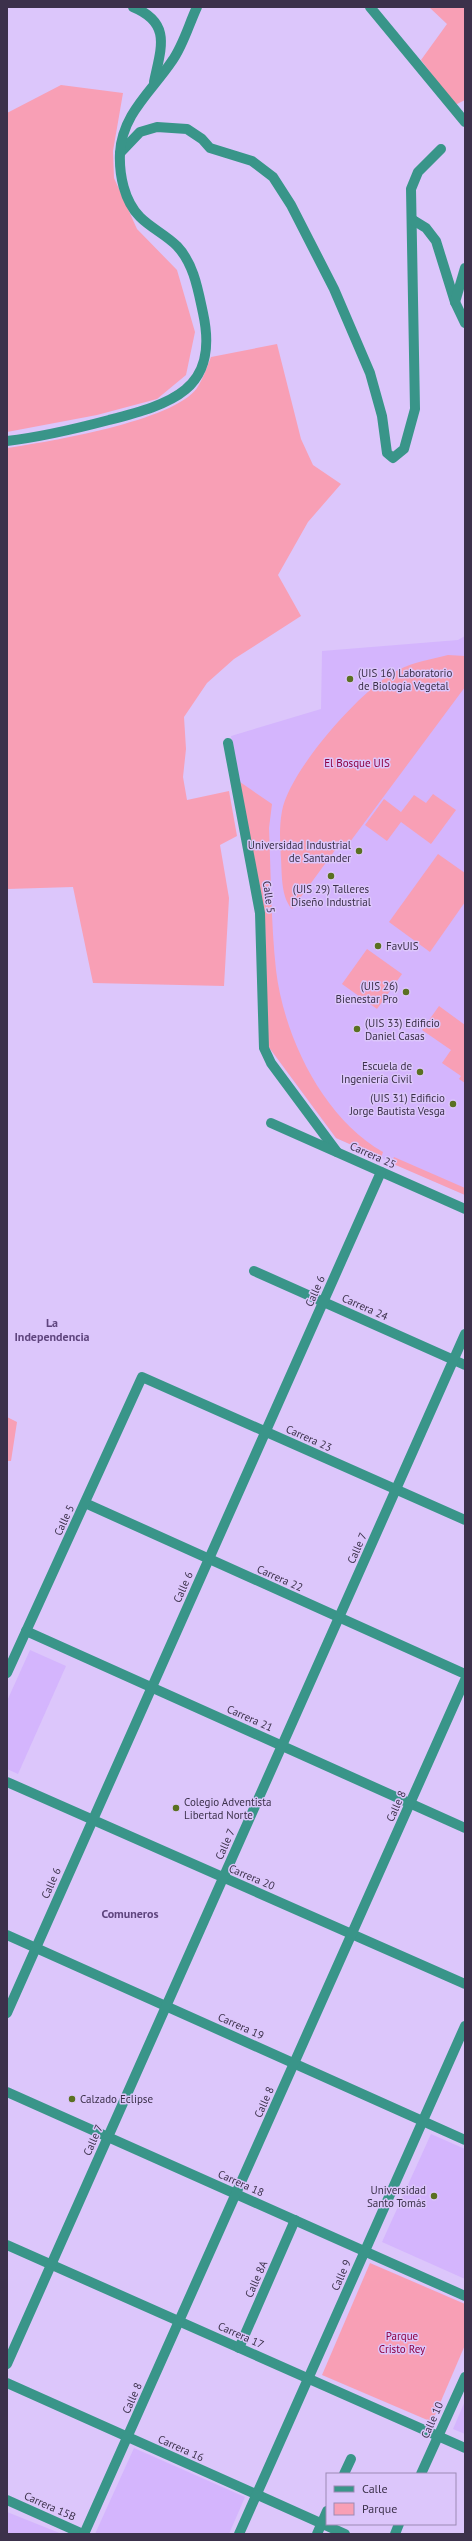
<svg xmlns="http://www.w3.org/2000/svg" width="472" height="2541" font-family="'PT Sans',sans-serif">
<rect width="100%" height="100%" fill="#dcc6fb"/>
<!-- built -->
<g fill="#d4b5fd">
<polygon points="465,636 465,1195 336,1138 268,1046 265,920 231,736 321,709 322,651 458,640"/>
<polygon points="30,1650 66,1666 18,1774 7,1769 7,1701"/>
<polygon points="431,2134 465,2149 465,2279 382,2242"/>
<polygon points="465,2401 465,2434 453,2429"/>
<polygon points="134,2448 245,2497 229,2534 95,2534"/>
<polygon points="7,2512 62,2534 7,2534"/>
</g>
<!-- green -->
<g fill="#f89fb5">
<polygon points="429,7 465,7 465,100 455,105 421,60 447,24"/>
<polygon points="61,85 123,93 113,151 114,178 137,229 177,270 195,332 186,375 157,399 97,415 7,432 7,113"/>
<path d="M 277,344 L 301,439 L 313,465 L 341,484 L 308,522 L 278,575 L 301,616 L 234,659 L 207,683 L 184,717 L 186,749 L 183,777 L 187,800 L 229,791 L 237,836 L 220,845 L 229,898 L 224,986 L 93,983 L 73,887 L 7,889 L 7,448 C 48,442 174,421 197,388 C 203,379 207,367 211,357 Z"/>
<path d="M 448,655 L 465,656 L 465,687 L 347,846 L 341,842 L 292,909 C 281,897 282,875 281,859 C 280,843 279,827 282,811 C 289,771 362,688 398,670 C 414,662 432,659 448,655 Z"/>
<path d="M 240,782 L 272,804 L 269,828 C 271,875 271,923 276,970 C 284,1037 323,1118 383,1152 L 381,1158 L 336,1138 L 268,1046 L 265,920 Z"/>
<polygon points="433,794 456,810 431,844 401,822 387,841 365,825 384,799 401,812 414,795 426,803"/>
<polygon points="438,854 465,873 465,902 430,952 389,922"/>
<polygon points="367,949 402,974 377,1009 342,984"/>
<polygon points="439,1006 465,1025 465,1083 459,1079 461,1076 442,1063 451,1050 422,1030"/>
<polygon points="394,1157 465,1188 465,1195 391,1163"/>
<polygon points="7,1417 17,1422 11,1461 7,1461"/>
<polygon points="370,2263 465,2304 465,2345 432,2422 322,2375"/>
</g>
<g fill="none" stroke-linecap="round" stroke-linejoin="round">
<!-- minor -->
<g stroke="#399589" stroke-width="10">
<path d="M 133,7 C 172,23 161,48 154,82"/>
<polyline points="370,7 465,122"/>
<polyline points="120,153 140,132 157,127 187,129 202,139 210,148 252,161 273,177 291,205 334,289 370,373 382,416 387,453 393,458 404,449 415,409 411,189 418,172 441,149"/>
<polyline points="413,220 426,228 436,241 455,302 465,323"/>
<polyline points="455,302 465,268"/>
<path d="M 7,441 C 41,437 75,429 109,420 C 170,404 220,391 203,313 C 198,290 194,264 177,246 C 166,235 151,228 140,217 C 124,201 119,174 120,153 C 122,114 152,91 172,61 C 183,46 189,24 197,7"/>
<polyline points="228,743 260,913 264,1048 271,1063 337,1152"/>
<polyline points="271,1123 465,1209"/>
<polyline points="254,1271 465,1365"/>
<polyline points="85,1503 465,1674"/>
<polyline points="26,1631 465,1828"/>
<polyline points="7,1673 142,1377 465,1520"/>
<polyline points="7,1782 465,1984"/>
<polyline points="7,1935 465,2140"/>
<polyline points="7,2013 381,1172"/>
<polyline points="7,2092 465,2296"/>
<polyline points="7,2245 465,2448"/>
<polyline points="239,2348 295,2220"/>
<polyline points="7,2364 465,1334"/>
<polyline points="7,2383 345,2534"/>
<polyline points="344,2474 351,2459"/>
<polyline points="421,2474 465,2377"/>
<polyline points="7,2500 83,2534"/>
<polyline points="84,2534 465,1680"/>
<polyline points="239,2534 465,2026"/>
<polyline points="317,2534 327,2511"/>
<polyline points="395,2534 399,2524"/>
</g>
</g>
<!-- markers -->
<g fill="#5a7021" stroke="#dcc6fb" stroke-width="1.5">
<circle cx="350" cy="679" r="4"/>
<circle cx="359" cy="851" r="4"/>
<circle cx="331" cy="876" r="4"/>
<circle cx="378" cy="946" r="4"/>
<circle cx="406" cy="992" r="4"/>
<circle cx="357" cy="1029" r="4"/>
<circle cx="420" cy="1072" r="4"/>
<circle cx="453" cy="1104" r="4"/>
<circle cx="176" cy="1808" r="4"/>
<circle cx="72" cy="2099" r="4"/>
<circle cx="434" cy="2196" r="4"/>
</g>
<g text-anchor="middle" stroke-width="3" stroke-linejoin="round" paint-order="stroke">
<!-- poi labels -->
<g font-size="11" fill="#3c314b" stroke="#dcc6fb" text-anchor="start">
<text x="358" y="677">(UIS 16) Laboratorio<tspan x="358" dy="13">de Biología Vegetal</tspan></text>
<text x="351" y="849" text-anchor="end">Universidad Industrial<tspan x="351" dy="13">de Santander</tspan></text>
<text x="331" y="893" text-anchor="middle">(UIS 29) Talleres<tspan x="331" dy="13">Diseño Industrial</tspan></text>
<text x="386" y="950">FavUIS</text>
<text x="398" y="990" text-anchor="end">(UIS 26)<tspan x="398" dy="13">Bienestar Pro</tspan></text>
<text x="365" y="1027">(UIS 33) Edificio<tspan x="365" dy="13">Daniel Casas</tspan></text>
<text x="412" y="1070" text-anchor="end">Escuela de<tspan x="412" dy="13">Ingeniería Civil</tspan></text>
<text x="445" y="1102" text-anchor="end">(UIS 31) Edificio<tspan x="445" dy="13">Jorge Bautista Vesga</tspan></text>
<text x="184" y="1806">Colegio Adventista<tspan x="184" dy="13">Libertad Norte</tspan></text>
<text x="80" y="2103">Calzado Eclipse</text>
<text x="426" y="2194" text-anchor="end">Universidad<tspan x="426" dy="13">Santo Tomás</tspan></text>
</g>
<!-- park labels -->
<g font-size="11" fill="#8c0141" stroke="#dcc6fb">
<text x="357" y="767">El Bosque UIS</text>
<text x="402" y="2340">Parque<tspan x="402" dy="13">Cristo Rey</tspan></text>
</g>
<!-- street labels -->
<g font-size="11" fill="#3c314b" stroke="#dcc6fb">
<text transform="translate(269 897) rotate(82)" y="4">Calle 5</text>
<text transform="translate(373 1155) rotate(24)" y="4">Carrera 25</text>
<text transform="translate(315 1291) rotate(-66)" y="4">Calle 6</text>
<text transform="translate(365 1307) rotate(24)" y="4">Carrera 24</text>
<text transform="translate(309 1438) rotate(24)" y="4">Carrera 23</text>
<text transform="translate(64 1520) rotate(-65)" y="4">Calle 5</text>
<text transform="translate(357 1548) rotate(-66)" y="4">Calle 7</text>
<text transform="translate(280 1578) rotate(24)" y="4">Carrera 22</text>
<text transform="translate(183 1587) rotate(-66)" y="4">Calle 6</text>
<text transform="translate(250 1718) rotate(24)" y="4">Carrera 21</text>
<text transform="translate(396 1806) rotate(-66)" y="4">Calle 8</text>
<text transform="translate(225 1844) rotate(-66)" y="4">Calle 7</text>
<text transform="translate(252 1877) rotate(23)" y="4">Carrera 20</text>
<text transform="translate(51 1883) rotate(-66)" y="4">Calle 6</text>
<text transform="translate(241 2026) rotate(24)" y="4">Carrera 19</text>
<text transform="translate(264 2102) rotate(-66)" y="4">Calle 8</text>
<text transform="translate(93 2140) rotate(-66)" y="4">Calle 7</text>
<text transform="translate(241 2183) rotate(24)" y="4">Carrera 18</text>
<text transform="translate(341 2275) rotate(-66)" y="4">Calle 9</text>
<text transform="translate(256 2279) rotate(-66)" y="4">Calle 8A</text>
<text transform="translate(241 2335) rotate(24)" y="4">Carrera 17</text>
<text transform="translate(132 2398) rotate(-66)" y="4">Calle 8</text>
<text transform="translate(432 2420) rotate(-66)" y="4">Calle 10</text>
<text transform="translate(181 2448) rotate(24)" y="4">Carrera 16</text>
<text transform="translate(50 2506) rotate(24)" y="4">Carrera 15B</text>
</g>
<!-- neighbourhood labels -->
<g font-size="12" font-weight="bold" fill="#5f457e" stroke="#dcc6fb">
<text x="52" y="1327">La<tspan x="52" dy="14">Independencia</tspan></text>
<text x="130" y="1918">Comuneros</text>
</g>
</g>
<!-- border -->
<rect width="472" height="2541" fill="none" stroke="#3c314b" stroke-width="16"/>
<!-- legend -->
<rect x="326" y="2473" width="130" height="52" fill="#dcc6fb" stroke="#9c8ab5"/>
<rect x="334" y="2486" width="20" height="6" fill="#399589" stroke="#9c8ab5"/>
<text x="362" y="2493" font-size="12" fill="#3c314b">Calle</text>
<rect x="334" y="2503" width="20" height="12" fill="#f89fb5" stroke="#9c8ab5"/>
<text x="362" y="2513" font-size="12" fill="#3c314b">Parque</text>
</svg>
